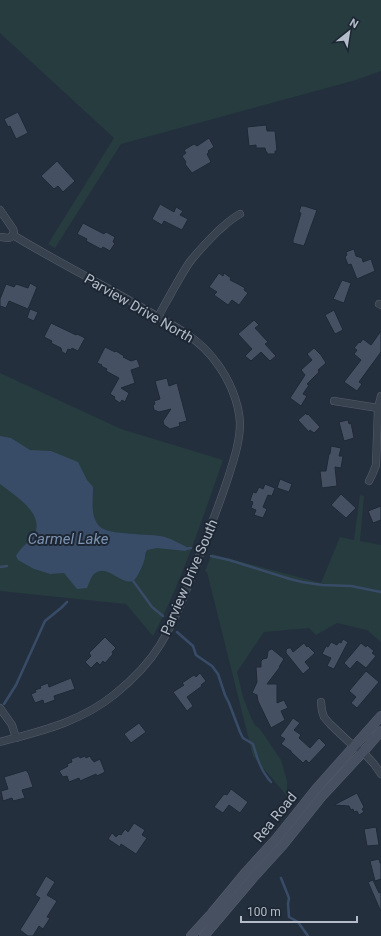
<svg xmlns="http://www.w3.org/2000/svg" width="381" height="936" font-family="Roboto,sans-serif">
<rect width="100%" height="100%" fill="#242f3e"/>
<!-- green -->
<g fill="#263c3f">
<polygon points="0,0 381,0 381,71 356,80 121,144 55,248 48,244 114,138 0,33"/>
<path d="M 0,373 L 121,429 L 223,460 C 212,492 201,523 189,555 C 178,583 167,610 153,636 L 126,604 L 0,591 Z"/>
<polygon points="360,495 364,496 360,541 381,545 381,642 367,630 337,623 316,635 309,628 264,632 237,672 243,697 252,720 255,725 260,729 281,760 287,781 287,796 253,756 207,572 205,571 212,554 321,583 340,537 354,540"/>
</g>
<!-- water -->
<path fill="#394c67" d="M 0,436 L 11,438 L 30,450 L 51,451 L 78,462 L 87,480 L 93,487 C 93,499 90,516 99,526 C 109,536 149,533 165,537 C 172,539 180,544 187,547 L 186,551 L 157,548 L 147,550 C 144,555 146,556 144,561 C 143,565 137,578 134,580 C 122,588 108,562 94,574 C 91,577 89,583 87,588 L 77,589 L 64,573 L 50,574 L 41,571 L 34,569 L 18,560 L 16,556 C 17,554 19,551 21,549 C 26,543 30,542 34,535 C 46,514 14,495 0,484 Z"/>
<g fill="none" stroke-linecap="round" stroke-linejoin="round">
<!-- stream -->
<g stroke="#394c67" stroke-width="2.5">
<polyline points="185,549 191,548"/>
<polyline points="211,556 229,560 290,579 302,582 322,585 351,586 381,592"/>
<polyline points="0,567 7,566"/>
<polyline points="131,578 152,607 163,616"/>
<path d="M 177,632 L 193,646 L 196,655 L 212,666 L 218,674 L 225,695 L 229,703 L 240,732 L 243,738 L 253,744 C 257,758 261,771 271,782"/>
<polyline points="4,704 16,685 45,621 61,608 67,602"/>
<polyline points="281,878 289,898 288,904 289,917 298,922 308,936"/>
</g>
</g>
<!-- building -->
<g fill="#455162" stroke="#1f2835">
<polygon points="18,112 28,133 16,139 10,126 8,127 4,119"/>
<polygon points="266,125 267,131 275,131 277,151 275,151 275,154 267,154 267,152 266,152 265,148 256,148 256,145 249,146 247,127"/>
<polygon points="209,138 214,147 208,151 209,152 207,154 211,162 192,173 185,164 186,162 182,156 186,153 184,150 194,144 197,146"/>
<polygon points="57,161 75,181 63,192 58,186 54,189 41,176"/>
<polygon points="160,204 174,212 176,207 183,211 180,215 188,219 182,230 164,221 162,225 152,219"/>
<polygon points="301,206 304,206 317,210 304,246 293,243 293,240 301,213 299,212"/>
<polygon points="83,223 104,234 106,232 115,237 113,242 115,243 110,251 103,247 101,249 86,241 87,239 77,234"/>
<polygon points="354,249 356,256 362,258 363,262 371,259 375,271 357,279 351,264 348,265 345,257 347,255 346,252"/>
<polygon points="219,273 223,276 224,273 231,278 230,280 238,284 245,288 244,290 248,293 239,305 232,300 228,305 214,295 217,292 209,287"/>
<polygon points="342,280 351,283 344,303 333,299"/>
<polygon points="30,283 37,287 28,309 9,301 6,308 0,306 0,299 6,284 14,287 16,284 28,288"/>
<polygon points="30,309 38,312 34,321 27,318"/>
<polygon points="334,310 343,330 335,334 325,315"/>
<polygon points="254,320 259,325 255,328 268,342 265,344 276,356 270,361 261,352 251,361 245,356 252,349 238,334"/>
<polygon points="51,323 76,335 77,334 85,338 78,351 72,348 71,350 68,349 66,354 62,352 61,348 51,343 52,341 44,337"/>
<polygon points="381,331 381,352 359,382 362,384 357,391 344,382 361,360 354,354 357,350 354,348 359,342 360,343 363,339 371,345"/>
<polygon points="105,347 115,352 116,351 124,356 123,357 131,361 137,359 140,367 131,370 135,383 121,388 129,393 125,402 122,400 120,403 114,399 115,397 110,394 119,378 106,371 107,369 101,366 102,365 97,363"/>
<polygon points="314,348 321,355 326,363 318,370 319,372 307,384 309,385 303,394 307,396 301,406 290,398 305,375 301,370 312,360 307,354"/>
<polygon points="167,378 169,386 177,383 187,421 179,423 180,426 170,429 164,425 163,421 171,409 159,412 154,410 153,405 155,404 154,401 160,399 155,381"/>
<polygon points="306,413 307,415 308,414 320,427 314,433 310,430 309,432 298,420"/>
<polygon points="348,420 349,424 351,423 354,438 344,441 339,422"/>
<polygon points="331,446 341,448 339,456 343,456 341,468 335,467 337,486 322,488 320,471 326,471 329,454 330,454"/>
<polygon points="280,479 292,484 289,492 277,488"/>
<polygon points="265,484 275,488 272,496 268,495 263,507 267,509 263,518 254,515 256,510 251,508 253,502 250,501 253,492 256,493 259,487 263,489"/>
<polygon points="341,494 356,508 346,518 331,505"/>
<polygon points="381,506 381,520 373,523 368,511"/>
<polygon points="105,637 116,648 112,652 113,654 105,663 103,661 100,665 97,662 91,668 85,662 91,656 89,653"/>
<polygon points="343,639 348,642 334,669 327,666 331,658 322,654 326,646 328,647 331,642 337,645 339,642 341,643"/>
<polygon points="304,643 307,647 308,646 315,653 305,662 310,668 303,674 286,653 286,650 288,648 291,648 293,652"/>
<polygon points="361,643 366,647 367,645 374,651 372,653 376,656 366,668 357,661 350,669 344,663"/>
<polygon points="271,649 272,649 284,659 279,667 280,667 267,684 277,684 277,703 284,700 288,708 281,711 285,720 271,728 258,701 257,695 252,693 257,682 256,667 261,667 261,661 263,659 267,658 268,651"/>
<polygon points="366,671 379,682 357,708 351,703 356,697 349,691"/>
<polygon points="200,673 206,681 201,685 202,686 187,697 193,706 187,711 173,692 184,685 182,683 194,675 196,677"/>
<polygon points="71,678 75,689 54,696 55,700 44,704 43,700 35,703 31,694 36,692 35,690 41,688 40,686 48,683 49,687"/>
<polygon points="293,718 300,723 294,730 301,735 299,738 310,748 319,738 326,745 309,763 306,760 303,763 291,752 291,751 281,744 285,739 280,736"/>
<polygon points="139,723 146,732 131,743 124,734"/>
<polygon points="79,756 80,758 85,756 86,758 90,756 92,760 93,760 94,762 100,759 105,772 97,776 96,774 80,781 79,778 69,782 67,776 63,777 59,771 68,766 67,764 72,762 71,759"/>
<polygon points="27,770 27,772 28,772 33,787 22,790 25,798 13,801 12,798 3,801 1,791 8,789 4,777"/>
<polygon points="231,789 248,802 240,813 229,805 223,813 214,807 224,794 227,795"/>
<polygon points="357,793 364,807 362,809 364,812 359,815 357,811 354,812 353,809 351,810 349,806 334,805"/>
<polygon points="134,823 145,830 142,835 147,838 136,854 121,844 120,847 108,839 112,833 116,837 119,834 121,835 125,829 128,832"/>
<polygon points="376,827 379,845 367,846 364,829"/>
<polygon points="379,859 380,863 381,863 381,879 375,881 370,861"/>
<polygon points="46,876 55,882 47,895 57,901 47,917 50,918 43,929 39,926 33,936 28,936 20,930 40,898 35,895"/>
<polygon points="373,880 379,893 381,892 381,912 368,882"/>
</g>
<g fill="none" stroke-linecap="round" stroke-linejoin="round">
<defs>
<g id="minor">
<polyline points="0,210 13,229 14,232 11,237 9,238 0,237"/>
<polyline points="379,304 381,305"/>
<path d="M 158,317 C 168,299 178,280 189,263 C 198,251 208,241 218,231 C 225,225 232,218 240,214"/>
<polyline points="334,401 378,408"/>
<polyline points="369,481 372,475 376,465 378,408 381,396"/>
<polyline points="321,702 322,711 324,717 330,724 349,742 363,752 374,764 381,774"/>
<polyline points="0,708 12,725 16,738"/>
<path d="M 0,742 C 41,731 81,722 115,694 C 131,681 149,663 160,645 C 179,614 191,578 204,543 C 212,523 220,502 227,481 C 233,462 240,443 240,423 C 239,402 229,379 216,362 C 199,338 173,325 148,311 C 104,285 57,262 13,235"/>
</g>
<g id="secondary">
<polyline points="191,936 212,913 246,872 276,839 316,789 381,716"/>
<polyline points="204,936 253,878 283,845 323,795 363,752 381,731"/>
</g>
</defs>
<!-- minor casing -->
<use href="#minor" stroke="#565f6c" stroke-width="8"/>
<!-- secondary casing -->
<use href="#secondary" stroke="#565f6c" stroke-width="10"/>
<!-- minor -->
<use href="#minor" stroke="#38414e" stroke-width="7"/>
<!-- secondary -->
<use href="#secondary" stroke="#465061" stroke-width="9"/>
</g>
<g text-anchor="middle" stroke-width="4" stroke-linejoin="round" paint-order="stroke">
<!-- street labels -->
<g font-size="14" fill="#b4bcc9" stroke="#1d2633">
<text transform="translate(139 308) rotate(30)" y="5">Parview Drive North</text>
<text transform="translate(189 577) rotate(-67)" y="5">Parview Drive South</text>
<text transform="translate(275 817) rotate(-51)" y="5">Rea Road</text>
</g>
<!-- water labels -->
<g font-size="15" font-style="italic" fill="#7c92b1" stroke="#1d2633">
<text x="68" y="544">Carmel Lake</text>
</g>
</g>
<!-- north arrow -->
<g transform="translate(349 32) rotate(30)" stroke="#1d2633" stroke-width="3" paint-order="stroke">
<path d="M0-3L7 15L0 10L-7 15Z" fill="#b4bcc9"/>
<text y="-6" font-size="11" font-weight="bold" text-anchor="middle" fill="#b4bcc9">N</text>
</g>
<!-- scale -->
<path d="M241 916v6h116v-6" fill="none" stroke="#b4bcc9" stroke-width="2"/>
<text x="247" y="916" font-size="12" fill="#b4bcc9" stroke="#1d2633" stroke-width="3" paint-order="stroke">100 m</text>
</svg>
